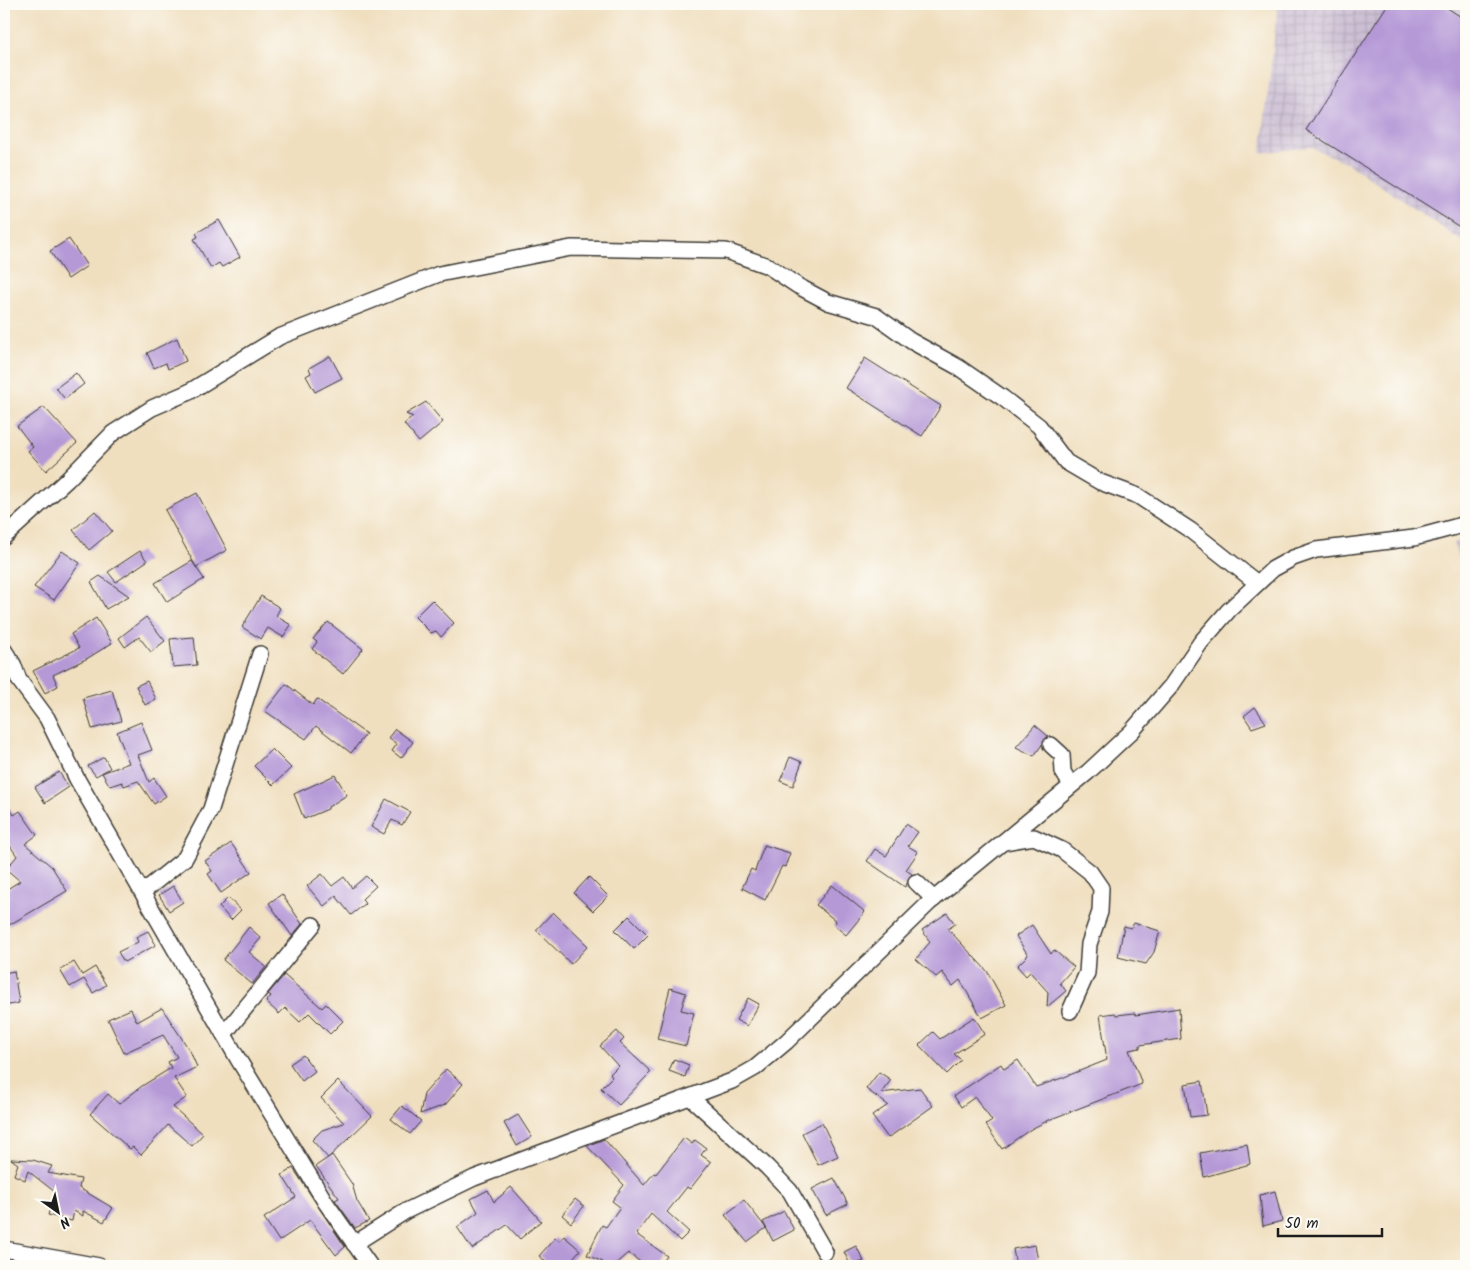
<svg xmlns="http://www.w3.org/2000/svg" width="1470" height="1270" font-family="Kalam,sans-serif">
<defs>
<pattern id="industrial-grid" width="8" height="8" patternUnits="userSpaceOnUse" patternTransform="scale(1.25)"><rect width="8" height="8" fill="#ccbfd4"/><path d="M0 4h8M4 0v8" fill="none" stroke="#afa4b5"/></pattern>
</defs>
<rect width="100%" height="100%" fill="#fdfcf7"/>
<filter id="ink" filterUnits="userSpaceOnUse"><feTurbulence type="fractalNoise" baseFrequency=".02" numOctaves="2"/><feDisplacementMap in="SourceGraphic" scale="10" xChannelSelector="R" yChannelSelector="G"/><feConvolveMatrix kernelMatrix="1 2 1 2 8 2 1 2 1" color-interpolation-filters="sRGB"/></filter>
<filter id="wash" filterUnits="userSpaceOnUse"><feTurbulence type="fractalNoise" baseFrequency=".0096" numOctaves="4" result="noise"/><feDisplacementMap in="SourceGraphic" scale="20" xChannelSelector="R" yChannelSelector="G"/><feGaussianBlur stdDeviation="1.12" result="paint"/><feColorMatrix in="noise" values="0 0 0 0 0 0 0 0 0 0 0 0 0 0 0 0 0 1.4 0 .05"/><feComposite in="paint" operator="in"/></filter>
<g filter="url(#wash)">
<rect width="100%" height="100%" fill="#f0dfbf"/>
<!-- industrial -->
<g fill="url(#industrial-grid)">
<polygon points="1278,4 1466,4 1466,244 1347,163 1310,147 1261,153"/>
<polygon points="1466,538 1466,576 1453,543"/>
</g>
<g id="blocks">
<!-- building -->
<g fill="#b599d7">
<polygon points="1388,4 1441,4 1466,20 1466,231 1306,130"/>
<polygon points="219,220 240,257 222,267 219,263 211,268 194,239 198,237 196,233"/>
<polygon points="69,239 87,266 68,279 50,251"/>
<polygon points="177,338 186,361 168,369 166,363 154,368 147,353"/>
<polygon points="330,356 342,378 315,392 306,376 311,373 309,368"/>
<polygon points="865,358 941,406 922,436 846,388"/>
<polygon points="76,373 84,384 65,399 56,388"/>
<polygon points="426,402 443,422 419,442 404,424 413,417 406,414"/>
<polygon points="44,407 77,443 46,471 28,451 33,447 17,426"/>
<polygon points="197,493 227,550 196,567 165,510"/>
<polygon points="95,511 112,531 89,550 73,530"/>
<polygon points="62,551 80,563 54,600 34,587"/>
<polygon points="140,551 147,561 116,582 108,572"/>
<polygon points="192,561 204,579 167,602 155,583"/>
<polygon points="100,576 129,596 106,609 91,582"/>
<polygon points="261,596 280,608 276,616 291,625 283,637 268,628 261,639 242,627"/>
<polygon points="432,600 454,623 441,637 436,631 431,633 415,617"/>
<polygon points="146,617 165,641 151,652 139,637 125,647 119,638"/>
<polygon points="96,618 112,643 88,658 53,675 58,686 45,693 33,671 79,648 71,634"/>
<polygon points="328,622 363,649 343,674 312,649 317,642 313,639"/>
<polygon points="194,637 197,665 173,667 170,639"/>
<polygon points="147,681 156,699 145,705 136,686"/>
<polygon points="286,684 313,705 317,699 366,734 351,753 316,726 306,739 265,711"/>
<polygon points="112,690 121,721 92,729 83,698"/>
<polygon points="1255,707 1266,723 1252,728 1244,716"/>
<polygon points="141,722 152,750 138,755 149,782 154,778 166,796 154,804 138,781 124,786 122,782 110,786 102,773 129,763 117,732"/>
<polygon points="1035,725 1048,736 1034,756 1016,747"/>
<polygon points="395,729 413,742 401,758 392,751 397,744 388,738"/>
<polygon points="272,749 291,768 273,785 254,766"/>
<polygon points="104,757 110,768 96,776 88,766"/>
<polygon points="790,757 802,762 793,786 780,781"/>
<polygon points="59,772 69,787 45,803 35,787"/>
<polygon points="335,775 347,795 328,807 328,809 304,819 294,794"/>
<polygon points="386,799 410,812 402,825 392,820 384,834 371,827"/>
<polygon points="4,800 14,815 20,811 37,835 25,844 52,867 67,891 9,925 4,915 4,891 20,881 6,869 17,856 4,837"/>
<polygon points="906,824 918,832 908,846 918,852 906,870 912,874 905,887 867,861 875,849 886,856"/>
<polygon points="231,843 251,872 221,893 208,874 212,871 205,861"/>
<polygon points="764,845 790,853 785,867 782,866 765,900 742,888 751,869 755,871"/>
<polygon points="322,874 332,886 344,877 352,888 366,876 376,886 362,899 365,904 351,915 336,896 324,906 307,886"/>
<polygon points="589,877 608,896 593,911 574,893"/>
<polygon points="832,885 865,912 846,935 834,925 836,921 816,905"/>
<polygon points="173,886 183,902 169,911 159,895"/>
<polygon points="282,894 302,924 292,936 269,903"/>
<polygon points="228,898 241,910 231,920 219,907"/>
<polygon points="553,912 588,946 571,964 536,930"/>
<polygon points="947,913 955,924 948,929 987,971 1006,1005 982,1018 960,980 953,986 942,972 936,977 916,959 930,942 922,930"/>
<polygon points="629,916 648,935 634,949 615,930"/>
<polygon points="1134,923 1160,931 1154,952 1146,964 1118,957 1124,926 1131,928"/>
<polygon points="1032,925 1051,954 1054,950 1074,967 1060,983 1066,991 1047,1007 1048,992 1030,972 1026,976 1017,966 1028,955 1016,936"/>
<polygon points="249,927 261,938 249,952 266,967 252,984 223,960"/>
<polygon points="148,931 156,945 124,962 118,952 138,942 136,937"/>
<polygon points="74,962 82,975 95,967 106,985 93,993 84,979 70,987 60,970"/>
<polygon points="14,971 19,1003 4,1006 4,973"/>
<polygon points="284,975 322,1008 326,1004 343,1021 330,1034 309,1013 300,1022 285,1008 279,1014 266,1002 271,996 268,994"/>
<polygon points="670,988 686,993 681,1010 694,1013 686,1046 657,1039"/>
<polygon points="748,998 759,1004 747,1026 736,1020"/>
<polygon points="162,1008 190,1051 197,1067 174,1078 187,1097 173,1107 203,1134 192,1146 168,1125 141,1155 133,1147 130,1149 90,1114 108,1094 119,1104 142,1086 171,1068 168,1062 177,1057 163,1035 124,1053 108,1019 131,1009 137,1022"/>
<polygon points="1179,1008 1181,1039 1140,1045 1140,1048 1129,1050 1142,1084 1051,1119 1031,1129 1002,1149 986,1125 992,1121 975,1097 961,1107 954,1096 1001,1064 1004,1069 1018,1060 1036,1087 1062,1078 1107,1060 1100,1015 1115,1013 1116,1015 1135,1013 1136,1015"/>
<polygon points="974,1017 985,1034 954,1054 961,1060 947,1074 919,1045 933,1032 940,1039"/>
<polygon points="617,1031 624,1039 620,1043 651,1072 619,1105 601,1088 612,1077 610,1074 618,1066 600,1046"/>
<polygon points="303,1055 315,1071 302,1081 290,1064"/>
<polygon points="674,1059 689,1065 685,1077 669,1071"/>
<polygon points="446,1069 463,1084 445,1105 420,1114 424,1094"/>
<polygon points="879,1072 891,1080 881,1093 920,1088 933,1106 888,1138 872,1116 888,1105 866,1089"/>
<polygon points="338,1081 372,1116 328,1158 312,1140 322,1130 344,1123 321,1098"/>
<polygon points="1202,1081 1207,1115 1190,1117 1185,1084"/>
<polygon points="402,1106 421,1121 410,1134 391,1119"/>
<polygon points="518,1115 532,1137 517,1146 504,1123"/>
<polygon points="822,1123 838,1156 818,1165 802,1133"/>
<polygon points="684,1138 692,1144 695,1140 706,1148 701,1155 711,1162 690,1189 687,1187 667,1212 689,1232 680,1241 651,1214 636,1234 667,1256 660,1266 646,1266 628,1253 613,1266 601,1266 603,1262 587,1255 602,1225 606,1227 620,1207 612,1201 624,1185 587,1146 604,1139 644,1185 654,1173 656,1174"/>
<polygon points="1247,1144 1250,1164 1204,1177 1200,1153"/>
<polygon points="332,1155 352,1184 357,1201 369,1221 355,1228 335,1200 339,1198 316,1166"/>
<polygon points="11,1159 33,1160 52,1166 48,1173 81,1179 79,1188 113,1208 104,1222 83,1211 83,1216 74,1211 72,1221 48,1215 55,1192 28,1171 25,1180 14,1175 18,1164"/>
<polygon points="293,1168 345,1247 336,1255 310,1220 279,1241 264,1218 296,1197 282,1175"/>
<polygon points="834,1178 848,1204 826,1215 812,1189"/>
<polygon points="511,1187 541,1221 520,1239 507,1225 472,1249 457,1227 478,1212 471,1199 488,1190 494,1202"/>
<polygon points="1275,1191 1282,1221 1263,1226 1260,1195"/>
<polygon points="575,1199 584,1206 571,1223 562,1215"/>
<polygon points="744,1200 766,1228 747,1242 725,1215"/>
<polygon points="784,1211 794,1230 773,1241 763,1222"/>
<polygon points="564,1236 580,1250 566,1266 552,1266 539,1256 555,1238 560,1241"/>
<polygon points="1035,1245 1039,1266 1016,1266 1013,1249"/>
<polygon points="856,1246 864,1261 851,1266 844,1252"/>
</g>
</g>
</g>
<g filter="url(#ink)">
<use href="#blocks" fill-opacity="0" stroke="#3c3934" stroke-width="1"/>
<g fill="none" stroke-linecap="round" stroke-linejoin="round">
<defs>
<g id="minor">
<polyline points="4,537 67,480 113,433 152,408 189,392 279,337 439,274 571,248 726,251 768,266 798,286 828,302 876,316 911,341 958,367 1003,398 1039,426 1066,462 1100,482 1138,496 1190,530 1257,583"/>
<polyline points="4,650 13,664 19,680 47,718 77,779 238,1059 326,1203 370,1266"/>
<polyline points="1051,745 1062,755 1063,772 1071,785"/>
<polyline points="1004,842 1034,837 1062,850 1090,872 1101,888 1100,912 1089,944 1087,973 1070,1011"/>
<polyline points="916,882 934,899"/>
<polyline points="143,892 185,858 211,809 260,654"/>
<polyline points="224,1034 313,925"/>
<polyline points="690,1097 767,1167 790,1191 825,1252"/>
<polyline points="354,1244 406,1211 474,1178 732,1081 755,1068 786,1042 929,903 1088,772 1132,731 1171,686 1201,642 1229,610 1273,569 1293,558 1316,550 1414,538 1466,524"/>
<polyline points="4,1249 99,1266"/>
</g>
</defs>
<!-- minor casing -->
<use href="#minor" stroke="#3c3934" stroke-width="18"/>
<!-- minor -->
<use href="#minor" stroke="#fff" stroke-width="15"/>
</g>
</g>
<!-- margin -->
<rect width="1470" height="1270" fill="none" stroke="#fdfcf7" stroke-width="20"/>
<!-- north arrow -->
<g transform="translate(58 1212) rotate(147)" stroke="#fdfcf7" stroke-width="4" paint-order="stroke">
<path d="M0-4L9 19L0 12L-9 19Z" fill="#1c1c1c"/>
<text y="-8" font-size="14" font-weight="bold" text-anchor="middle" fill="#1c1c1c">N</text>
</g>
<!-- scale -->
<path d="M1278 1228v8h104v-8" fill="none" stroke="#1c1c1c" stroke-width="2.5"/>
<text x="1285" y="1228" font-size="15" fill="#1c1c1c" stroke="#fdfcf7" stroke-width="4" paint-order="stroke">50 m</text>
</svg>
